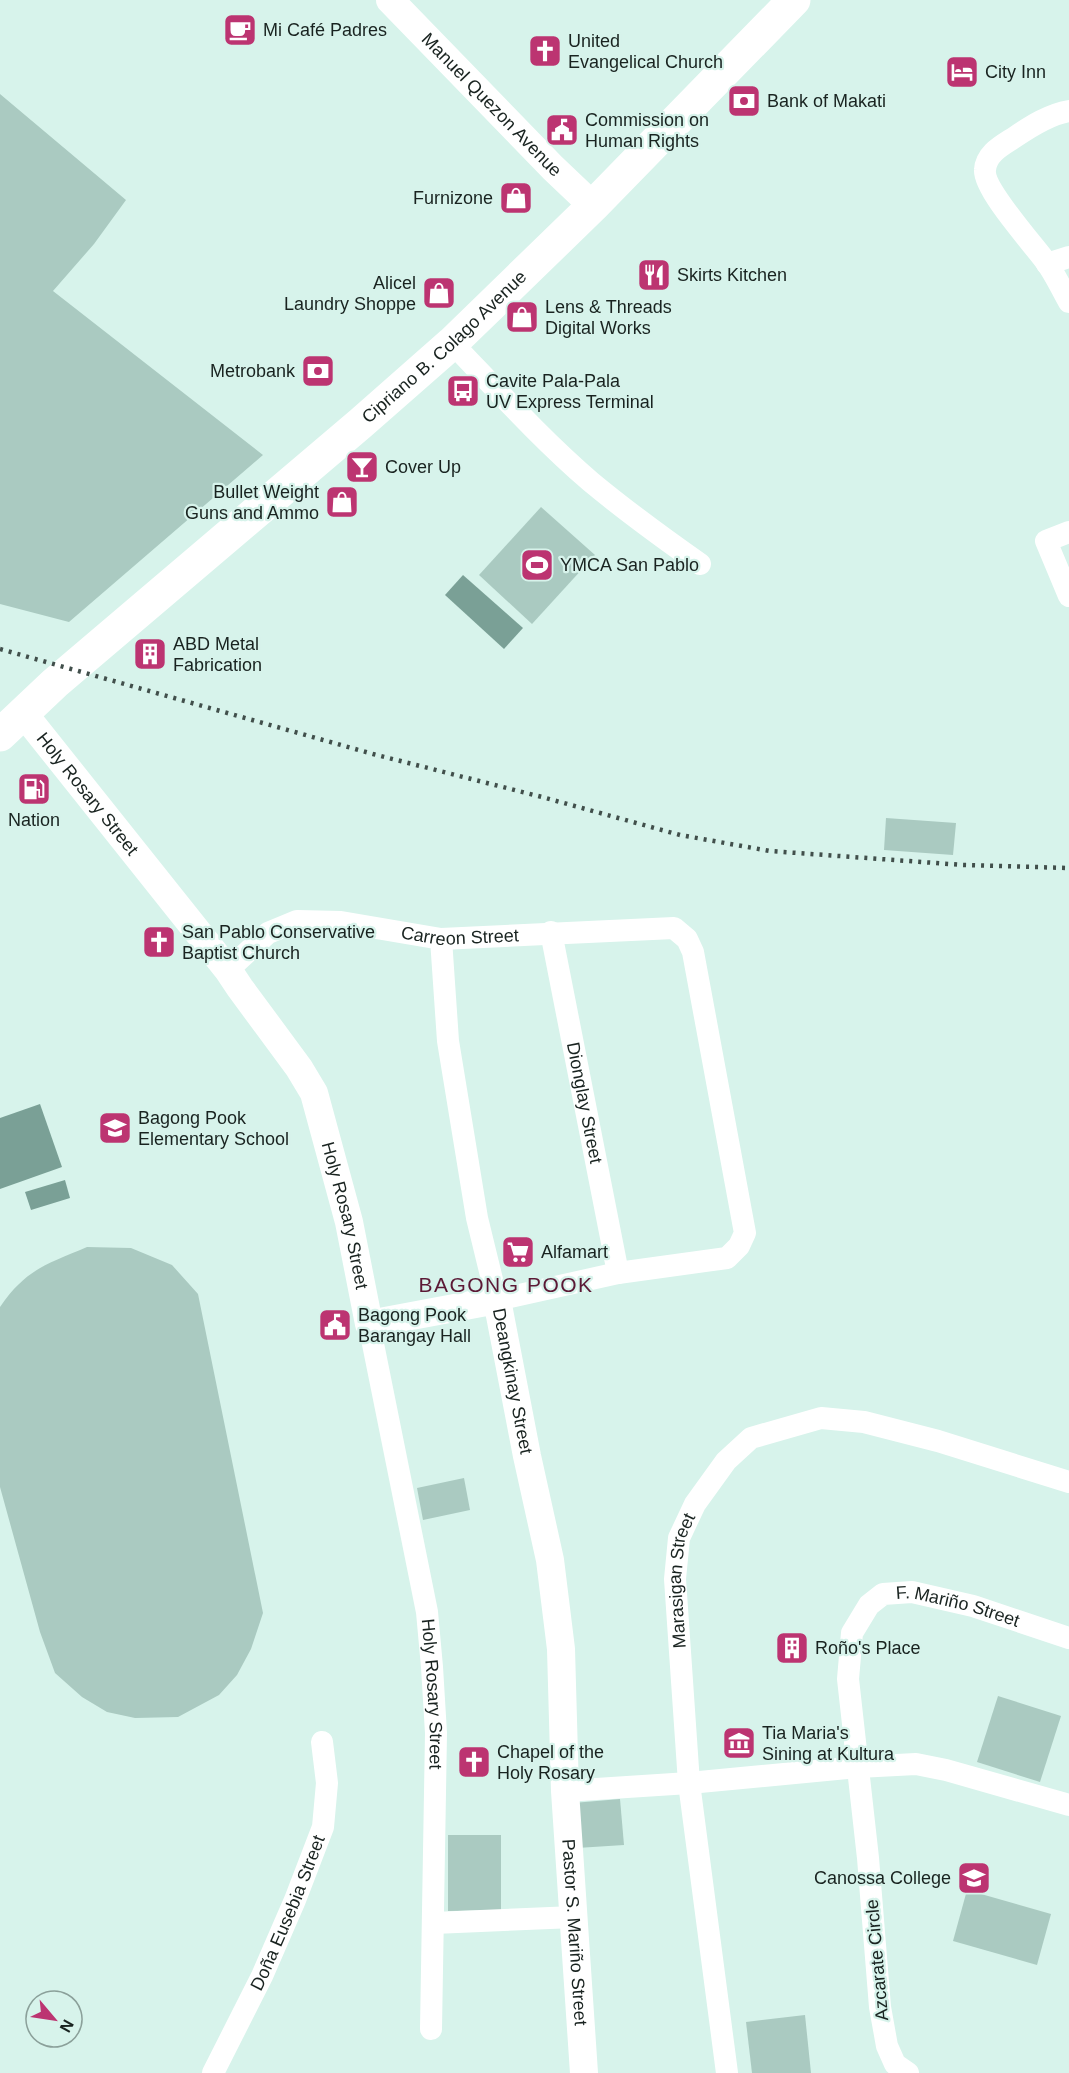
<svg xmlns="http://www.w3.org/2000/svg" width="1069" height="2073" font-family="Helvetica,sans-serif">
<rect width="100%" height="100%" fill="#d7f3eb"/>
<!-- green -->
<g fill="#aacac1">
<polygon points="0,94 126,200 94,244 53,291 263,455 69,622 0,604"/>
<polygon points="541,507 595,555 532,624 479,575"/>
<polygon points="886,818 956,823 953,855 884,850"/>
<path d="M 87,1247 L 131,1248 L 172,1265 L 198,1294 L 263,1613 L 251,1649 L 237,1675 L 219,1695 L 178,1717 L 135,1718 L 107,1712 L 82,1697 L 55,1673 L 40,1632 L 0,1487 L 0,1307 C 26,1269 47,1264 87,1247 Z"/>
<polygon points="464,1478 470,1510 423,1520 417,1488"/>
<polygon points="998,1696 1061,1716 1040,1782 977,1762"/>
<polygon points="620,1799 624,1845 577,1848 573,1803"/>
<polygon points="448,1835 501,1835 501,1910 448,1911"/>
<polygon points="967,1890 1051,1914 1037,1965 953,1941"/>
<polygon points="805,2015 811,2073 752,2073 746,2022"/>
</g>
<!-- water -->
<g fill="#7aa096">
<polygon points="463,575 523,628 504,649 445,595"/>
<polygon points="40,1104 62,1167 0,1189 0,1118"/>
<polygon points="65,1180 70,1198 31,1210 25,1192"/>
</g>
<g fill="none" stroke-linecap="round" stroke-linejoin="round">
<!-- minor -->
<g stroke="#fff" stroke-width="22">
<path d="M 1069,111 C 1050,114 1031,126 1015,137 C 1003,145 986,153 985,170 C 983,189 1033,244 1046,262 C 1055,274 1061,288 1069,302"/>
<polyline points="1047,264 1069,257"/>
<path d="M 452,343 C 497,390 541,439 591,482 C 626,511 663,538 700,564"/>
<polyline points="1069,532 1046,541 1069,596"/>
<path id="s1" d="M 551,932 L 618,1273"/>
<path id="s2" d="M 228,970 L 268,933 L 297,921 L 341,922 L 441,939 L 674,928 L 687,939 L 693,952 L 745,1233 L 739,1246 L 727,1258 L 618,1273 L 497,1300 L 477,1218 L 448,1041 L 441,939"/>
<path id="s3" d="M 369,1324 L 427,1612 L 432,1667 L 436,1733 L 431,2029"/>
<polyline points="565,1791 689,1783 858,1767 916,1764 946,1770 1069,1805"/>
<polyline points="434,1923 574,1917"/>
<path id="s4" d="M 213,2073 L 262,1976 L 295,1900 L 323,1827 L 327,1783 L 322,1742"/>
<path id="s5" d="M 727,2073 L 689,1783 L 675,1579 L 679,1538 L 695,1504 L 726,1461 L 751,1438 L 821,1418 L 864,1422 L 938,1441 L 1069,1482"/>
<path id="s6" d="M 908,2073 L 895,2064 L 887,2046 L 880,2007 L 868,1858 L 848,1679 L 852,1633 L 869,1605 L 883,1594 L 912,1592 L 973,1606 L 1069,1638"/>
</g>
<!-- tertiary -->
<g stroke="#fff" stroke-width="28">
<path id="s7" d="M 390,0 L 553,168 L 593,206"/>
<path id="s8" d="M 24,714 L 228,970 L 240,988 L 299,1068 L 314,1093 L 349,1222 L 369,1324 L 497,1300 L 527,1456 L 550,1560 L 561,1649 L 565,1791 L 584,2073"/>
</g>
<!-- secondary -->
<path stroke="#fff" stroke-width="33" id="s9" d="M 0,735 L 55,683 L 361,423 L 452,343 L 593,206 L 794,0"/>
<!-- rail -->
<polyline stroke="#414f4b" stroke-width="4.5" stroke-dasharray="3 6" stroke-linecap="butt" points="0,649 373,754 542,797 680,835 770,851 963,865 1069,868"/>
</g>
<!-- icons -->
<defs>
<symbol id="cafe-square" viewBox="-11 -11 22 22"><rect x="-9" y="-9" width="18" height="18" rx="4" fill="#bc3471" stroke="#d7f3eb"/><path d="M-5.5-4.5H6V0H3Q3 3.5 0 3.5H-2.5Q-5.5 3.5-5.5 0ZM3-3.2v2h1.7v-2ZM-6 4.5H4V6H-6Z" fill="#fff"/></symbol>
<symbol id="church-square" viewBox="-11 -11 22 22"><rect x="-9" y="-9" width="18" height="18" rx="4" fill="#bc3471" stroke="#d7f3eb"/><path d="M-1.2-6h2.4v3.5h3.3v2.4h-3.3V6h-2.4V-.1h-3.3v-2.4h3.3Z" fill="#fff"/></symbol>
<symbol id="hotel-square" viewBox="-11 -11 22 22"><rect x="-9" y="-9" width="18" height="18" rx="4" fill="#bc3471" stroke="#d7f3eb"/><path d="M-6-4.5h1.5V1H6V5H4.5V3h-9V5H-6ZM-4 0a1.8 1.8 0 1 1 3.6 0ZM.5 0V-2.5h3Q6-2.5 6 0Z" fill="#fff"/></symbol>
<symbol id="bank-square" viewBox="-11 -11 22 22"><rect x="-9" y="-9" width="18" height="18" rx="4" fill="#bc3471" stroke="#d7f3eb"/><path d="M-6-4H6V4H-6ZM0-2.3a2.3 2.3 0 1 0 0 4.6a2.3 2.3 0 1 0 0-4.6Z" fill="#fff"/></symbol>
<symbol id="civic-square" viewBox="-11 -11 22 22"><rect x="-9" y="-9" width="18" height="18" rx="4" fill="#bc3471" stroke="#d7f3eb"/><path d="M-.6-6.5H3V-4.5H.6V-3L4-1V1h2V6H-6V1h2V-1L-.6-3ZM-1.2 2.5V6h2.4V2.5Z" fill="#fff"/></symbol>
<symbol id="shop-square" viewBox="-11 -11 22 22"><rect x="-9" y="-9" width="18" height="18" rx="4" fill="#bc3471" stroke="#d7f3eb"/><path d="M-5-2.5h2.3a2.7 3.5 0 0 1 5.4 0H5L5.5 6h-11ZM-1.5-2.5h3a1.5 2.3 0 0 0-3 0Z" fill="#fff"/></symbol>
<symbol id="restaurant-square" viewBox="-11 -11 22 22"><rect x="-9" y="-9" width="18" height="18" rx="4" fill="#bc3471" stroke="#d7f3eb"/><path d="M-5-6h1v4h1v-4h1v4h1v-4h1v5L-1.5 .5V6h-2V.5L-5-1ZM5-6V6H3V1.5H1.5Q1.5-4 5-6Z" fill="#fff"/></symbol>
<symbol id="bus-square" viewBox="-11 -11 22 22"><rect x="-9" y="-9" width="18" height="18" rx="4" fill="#bc3471" stroke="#d7f3eb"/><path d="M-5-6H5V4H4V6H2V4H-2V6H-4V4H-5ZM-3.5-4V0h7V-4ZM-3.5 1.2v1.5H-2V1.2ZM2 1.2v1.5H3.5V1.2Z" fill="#fff"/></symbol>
<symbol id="bar-square" viewBox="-11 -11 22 22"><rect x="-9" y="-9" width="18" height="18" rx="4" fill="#bc3471" stroke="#d7f3eb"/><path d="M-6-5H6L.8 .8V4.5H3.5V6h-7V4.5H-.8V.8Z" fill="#fff"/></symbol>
<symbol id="stadium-square" viewBox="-11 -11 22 22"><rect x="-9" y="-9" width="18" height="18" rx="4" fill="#bc3471" stroke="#d7f3eb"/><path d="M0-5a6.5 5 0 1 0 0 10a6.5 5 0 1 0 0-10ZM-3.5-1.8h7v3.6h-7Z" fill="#fff"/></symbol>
<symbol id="building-square" viewBox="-11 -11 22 22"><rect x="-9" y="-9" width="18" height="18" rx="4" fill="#bc3471" stroke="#d7f3eb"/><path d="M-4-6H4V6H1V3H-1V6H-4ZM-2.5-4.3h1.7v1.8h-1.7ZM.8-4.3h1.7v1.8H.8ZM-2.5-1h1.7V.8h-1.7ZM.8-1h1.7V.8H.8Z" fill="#fff"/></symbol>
<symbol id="fuel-square" viewBox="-11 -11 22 22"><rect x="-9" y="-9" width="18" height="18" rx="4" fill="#bc3471" stroke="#d7f3eb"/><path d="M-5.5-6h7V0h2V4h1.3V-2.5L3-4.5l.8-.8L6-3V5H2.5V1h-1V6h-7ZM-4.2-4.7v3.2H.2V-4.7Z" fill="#fff"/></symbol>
<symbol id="school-square" viewBox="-11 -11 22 22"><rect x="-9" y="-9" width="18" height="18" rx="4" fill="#bc3471" stroke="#d7f3eb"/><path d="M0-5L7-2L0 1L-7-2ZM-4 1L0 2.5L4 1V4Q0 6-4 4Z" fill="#fff"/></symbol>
<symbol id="supermarket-square" viewBox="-11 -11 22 22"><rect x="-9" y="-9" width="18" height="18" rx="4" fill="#bc3471" stroke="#d7f3eb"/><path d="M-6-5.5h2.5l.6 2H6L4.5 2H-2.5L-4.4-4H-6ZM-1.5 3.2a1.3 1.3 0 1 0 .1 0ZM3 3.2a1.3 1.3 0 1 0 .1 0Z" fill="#fff"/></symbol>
<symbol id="museum-square" viewBox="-11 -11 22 22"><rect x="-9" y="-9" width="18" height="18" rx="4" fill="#bc3471" stroke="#d7f3eb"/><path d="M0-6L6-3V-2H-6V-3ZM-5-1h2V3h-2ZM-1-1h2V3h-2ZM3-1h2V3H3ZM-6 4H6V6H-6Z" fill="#fff"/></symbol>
<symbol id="university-square" viewBox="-11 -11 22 22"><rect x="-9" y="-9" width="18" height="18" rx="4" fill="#bc3471" stroke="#d7f3eb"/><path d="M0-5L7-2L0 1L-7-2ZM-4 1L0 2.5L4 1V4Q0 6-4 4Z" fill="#fff"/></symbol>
</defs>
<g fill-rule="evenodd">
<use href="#cafe-square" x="221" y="11" width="38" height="38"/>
<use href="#church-square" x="526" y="32" width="38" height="38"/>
<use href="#hotel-square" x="943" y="53" width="38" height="38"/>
<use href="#bank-square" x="725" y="82" width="38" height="38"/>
<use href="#civic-square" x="543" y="111" width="38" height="38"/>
<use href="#shop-square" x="497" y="179" width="38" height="38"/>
<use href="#restaurant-square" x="635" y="256" width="38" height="38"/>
<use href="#shop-square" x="420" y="274" width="38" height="38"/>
<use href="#shop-square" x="503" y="298" width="38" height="38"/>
<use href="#bank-square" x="299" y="352" width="38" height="38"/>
<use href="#bus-square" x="444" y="372" width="38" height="38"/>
<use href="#bar-square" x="343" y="448" width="38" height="38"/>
<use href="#shop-square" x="323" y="483" width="38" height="38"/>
<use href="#stadium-square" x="518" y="546" width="38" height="38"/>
<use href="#building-square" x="131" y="635" width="38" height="38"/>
<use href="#fuel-square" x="15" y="770" width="38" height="38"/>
<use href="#church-square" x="140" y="923" width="38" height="38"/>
<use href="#school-square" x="96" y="1109" width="38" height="38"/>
<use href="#supermarket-square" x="499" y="1233" width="38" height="38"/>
<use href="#civic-square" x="316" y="1306" width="38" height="38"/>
<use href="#building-square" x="773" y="1629" width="38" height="38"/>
<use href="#museum-square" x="720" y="1724" width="38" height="38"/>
<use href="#church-square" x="455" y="1743" width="38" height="38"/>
<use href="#university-square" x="955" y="1859" width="38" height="38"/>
</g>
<g text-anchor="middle" stroke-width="4.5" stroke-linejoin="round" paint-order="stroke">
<!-- poi labels -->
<g font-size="18" fill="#192320" stroke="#d7f3eb" text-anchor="start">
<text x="263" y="36">Mi Café Padres</text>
<text x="568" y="47">United<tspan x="568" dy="21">Evangelical Church</tspan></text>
<text x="985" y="78">City Inn</text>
<text x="767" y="107">Bank of Makati</text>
<text x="585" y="126">Commission on<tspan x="585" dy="21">Human Rights</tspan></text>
<text x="493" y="204" text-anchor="end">Furnizone</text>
<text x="677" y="281">Skirts Kitchen</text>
<text x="416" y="289" text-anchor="end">Alicel<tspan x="416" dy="21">Laundry Shoppe</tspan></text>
<text x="545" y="313">Lens &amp; Threads<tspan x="545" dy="21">Digital Works</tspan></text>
<text x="295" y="377" text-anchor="end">Metrobank</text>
<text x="486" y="387">Cavite Pala-Pala<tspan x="486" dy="21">UV Express Terminal</tspan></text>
<text x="385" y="473">Cover Up</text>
<text x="319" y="498" text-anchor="end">Bullet Weight<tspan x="319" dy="21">Guns and Ammo</tspan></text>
<text x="560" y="571">YMCA San Pablo</text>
<text x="173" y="650">ABD Metal<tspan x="173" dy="21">Fabrication</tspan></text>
<text x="34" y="826" text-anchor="middle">Nation</text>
<text x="182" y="938">San Pablo Conservative<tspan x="182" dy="21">Baptist Church</tspan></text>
<text x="138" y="1124">Bagong Pook<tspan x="138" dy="21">Elementary School</tspan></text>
<text x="541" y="1258">Alfamart</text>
<text x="358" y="1321">Bagong Pook<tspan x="358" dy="21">Barangay Hall</tspan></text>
<text x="815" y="1654">Roño's Place</text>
<text x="762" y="1739">Tia Maria's<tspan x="762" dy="21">Sining at Kultura</tspan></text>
<text x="497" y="1758">Chapel of the<tspan x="497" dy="21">Holy Rosary</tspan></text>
<text x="951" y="1884" text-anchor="end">Canossa College</text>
</g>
<!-- street labels -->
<g font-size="18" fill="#192320" stroke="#d7f3eb">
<text dy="6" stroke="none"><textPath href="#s7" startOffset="146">Manuel Quezon Avenue</textPath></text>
<text dy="6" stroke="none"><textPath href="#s9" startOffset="590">Cipriano B. Colago Avenue</textPath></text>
<text dy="6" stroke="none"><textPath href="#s8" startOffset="102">Holy Rosary Street</textPath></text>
<text dy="6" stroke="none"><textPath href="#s2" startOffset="250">Carreon Street</textPath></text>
<text dy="6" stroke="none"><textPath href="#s1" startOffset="174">Dionglay Street</textPath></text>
<text dy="6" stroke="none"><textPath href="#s8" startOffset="604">Holy Rosary Street</textPath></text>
<text dy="6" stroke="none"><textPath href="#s8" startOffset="928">Deangkinay Street</textPath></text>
<text dy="6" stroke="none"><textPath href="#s5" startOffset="496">Marasigan Street</textPath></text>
<text dy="6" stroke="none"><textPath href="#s6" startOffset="578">F. Mariño Street</textPath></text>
<text dy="6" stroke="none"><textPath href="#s3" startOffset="376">Holy Rosary Street</textPath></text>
<text dy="6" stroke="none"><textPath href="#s4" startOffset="177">Doña Eusebia Street</textPath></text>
<text dy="6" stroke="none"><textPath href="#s8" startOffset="1484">Pastor S. Mariño Street</textPath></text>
<text transform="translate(877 1960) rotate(-95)" y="6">Azcarate Circle</text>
</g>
<!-- quarter labels -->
<g font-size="21" letter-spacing="1.5" fill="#5b1935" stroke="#d7f3eb">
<text x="506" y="1292">BAGONG POOK</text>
</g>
</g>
<!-- north arrow -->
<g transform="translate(54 2019) rotate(119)"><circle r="28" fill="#d7f3eb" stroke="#8ba09a" stroke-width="1.5"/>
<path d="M0-4.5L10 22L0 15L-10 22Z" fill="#bc3471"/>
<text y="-9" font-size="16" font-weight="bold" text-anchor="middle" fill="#192320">N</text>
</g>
</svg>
